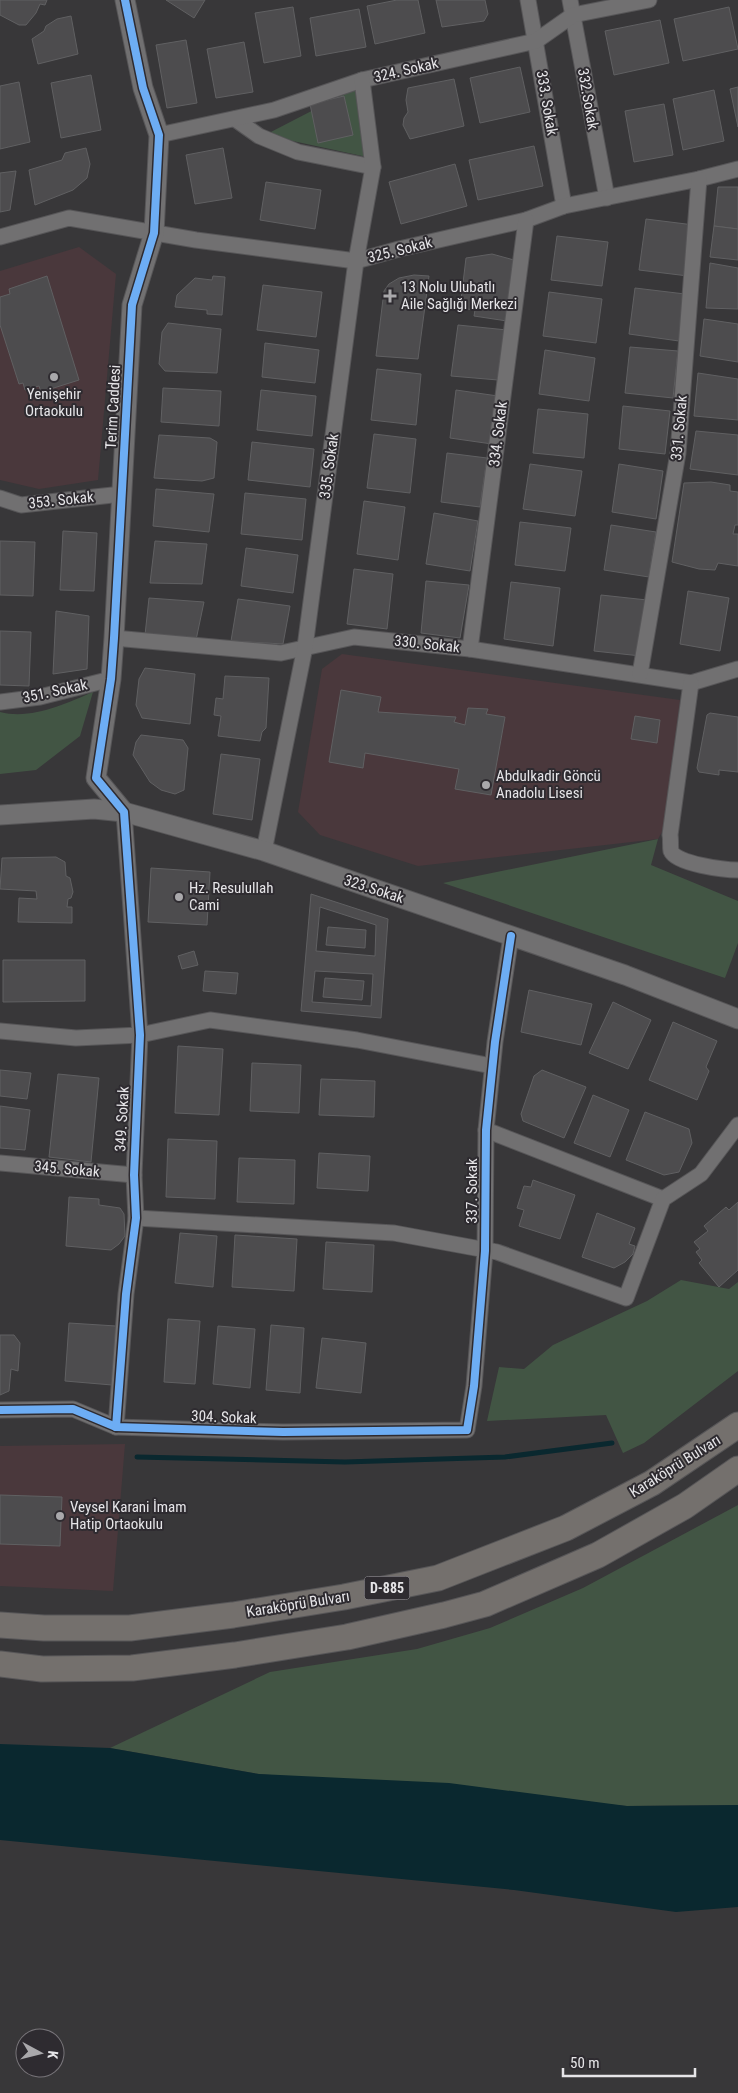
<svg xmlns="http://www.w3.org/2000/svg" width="738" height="2093" font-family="'Roboto Condensed',sans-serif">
<rect width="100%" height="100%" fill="#383739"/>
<!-- industrial -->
<g fill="#4a383c">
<polygon points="79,247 116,274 98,480 39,489 0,480 0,271"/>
<polygon points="342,654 680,700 666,825 658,839 418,866 320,835 298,812 322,669"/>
<polygon points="125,1444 113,1591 0,1586 0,1446"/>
</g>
<!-- green -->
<g fill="#425544">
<polygon points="358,87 367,157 265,135"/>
<path d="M 93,692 L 80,736 L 36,770 L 0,774 L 0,712 C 31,720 65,704 93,692 Z"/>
<polygon points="658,839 651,865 738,901 738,943 725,978 443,883"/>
<polygon points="681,1280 729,1289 738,1282 738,1371 644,1443 623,1453 606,1415 487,1421 499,1367 524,1369 553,1345 647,1301"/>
<polygon points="738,1505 738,1805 627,1806 259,1774 110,1748 270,1672 417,1649 490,1628 583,1588"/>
</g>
<!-- water -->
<polygon fill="#0a282f" points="0,1744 110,1748 259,1774 449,1783 627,1806 738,1805 738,1907 676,1912 514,1890 0,1840"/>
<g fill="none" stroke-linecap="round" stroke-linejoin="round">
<!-- stream -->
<polyline stroke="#0a282f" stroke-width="5" points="137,1457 345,1462 505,1457 612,1443"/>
</g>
<!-- building -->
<g fill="#4d4c4e" stroke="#606062" fill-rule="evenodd">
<polygon points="0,0 47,0 45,5 40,4 36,13 26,25 19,25 0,15"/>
<polygon points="166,0 205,0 194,18"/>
<polygon points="397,0 418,0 425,33 375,44 367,6"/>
<polygon points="436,0 485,0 488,14 484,21 442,27"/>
<polygon points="293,7 301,56 264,63 255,13"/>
<polygon points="729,7 738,49 683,61 674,19"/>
<polygon points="359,9 366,47 316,56 310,18"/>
<polygon points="71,16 78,54 38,64 32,39 44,31 46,26 57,19"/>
<polygon points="660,20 669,63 614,75 605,31"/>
<polygon points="186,40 197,103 167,108 156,45"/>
<polygon points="244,42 253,92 216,98 207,49"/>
<polygon points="520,67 530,112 480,123 470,78"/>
<polygon points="91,75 101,130 61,138 51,83"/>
<polygon points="454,79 464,126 410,139 403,125 404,118 408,112 406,100 408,88"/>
<polygon points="19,82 30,142 0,149 0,86"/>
<polygon points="738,87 738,127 730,89"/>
<polygon points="714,90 724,141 683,150 673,99"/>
<polygon points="344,96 353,135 318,143 310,104"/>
<polygon points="664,104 673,155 634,162 625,111"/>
<polygon points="534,146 543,186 478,200 469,160"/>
<polygon points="86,148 90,164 87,178 73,190 35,205 29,170 62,160 65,153"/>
<polygon points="223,148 232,198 195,204 186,155"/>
<polygon points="455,164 467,206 401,224 389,182"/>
<polygon points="16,171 10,210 0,212 0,173"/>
<polygon points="266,182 321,190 315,229 260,220"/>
<polygon points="718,187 738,187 738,229 714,226"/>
<polygon points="646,219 694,225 688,276 639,270"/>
<polygon points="714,226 738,229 738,260 710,257"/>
<polygon points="557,236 608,242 602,286 551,280"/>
<polygon points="492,254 514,260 507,321 474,316 475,310 460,308 466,258"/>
<polygon points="710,263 738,268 738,309 706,308"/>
<polygon points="414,275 429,276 418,359 376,356 384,291 389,284 399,278"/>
<polygon points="47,276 79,380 41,392 39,386 25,390 23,383 19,384 0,325 0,297 10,294 9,289"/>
<polygon points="213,276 225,277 222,315 207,314 207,310 175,307 177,295 195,278 212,280"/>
<polygon points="263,285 322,292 316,337 257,330"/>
<polygon points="635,288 685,294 679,341 629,334"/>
<polygon points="549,292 602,299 596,343 543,336"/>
<polygon points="704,319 738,324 738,362 700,356"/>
<polygon points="168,323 221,329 217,373 165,371 159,364 162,332"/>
<polygon points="458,325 507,330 498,380 451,376"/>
<polygon points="265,343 319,350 315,383 262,377"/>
<polygon points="630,347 678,351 673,398 625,393"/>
<polygon points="545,350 595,358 589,401 539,394"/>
<polygon points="377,369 421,374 416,425 371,420"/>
<polygon points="698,373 738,379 738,420 694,416"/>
<polygon points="163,388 221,391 219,426 161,422"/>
<polygon points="261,390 316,396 312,436 257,430"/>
<polygon points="456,390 498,396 492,444 450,438"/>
<polygon points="623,406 670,411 665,454 619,449"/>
<polygon points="538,409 588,414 584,458 533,453"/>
<polygon points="696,431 738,435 738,475 690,469"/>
<polygon points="374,434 416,439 410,493 367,488"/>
<polygon points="159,435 210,438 217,442 214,478 202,481 154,478"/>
<polygon points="252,442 314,449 310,487 248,480"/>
<polygon points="447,453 487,458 480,507 441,502"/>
<polygon points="530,464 582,471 575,516 523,509"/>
<polygon points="619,464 663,471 656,519 612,512"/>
<polygon points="711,482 730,485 730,491 738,492 738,525 735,525 733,534 738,534 738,566 718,563 715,570 699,569 672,562 684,483"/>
<polygon points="156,489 214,494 209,532 153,526"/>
<polygon points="245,493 306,499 302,540 241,534"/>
<polygon points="364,501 405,507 398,560 357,554"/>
<polygon points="434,513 478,521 470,571 426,564"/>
<polygon points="520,522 571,528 565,571 515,565"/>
<polygon points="611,525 656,532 649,577 604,570"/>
<polygon points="63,531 97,533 94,591 60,590"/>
<polygon points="0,541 35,542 33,596 0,595"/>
<polygon points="155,541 207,544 202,584 150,583"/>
<polygon points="246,548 298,555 293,593 241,586"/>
<polygon points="354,569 393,574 387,629 347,624"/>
<polygon points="426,581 469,585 460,638 421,633"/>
<polygon points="511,582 560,588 553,646 504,639"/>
<polygon points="688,591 729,598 720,651 680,644"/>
<polygon points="601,595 647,600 641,656 594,651"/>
<polygon points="149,598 204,602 196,640 145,635"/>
<polygon points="238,599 290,606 283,644 231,641"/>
<polygon points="56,611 89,616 87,669 53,674"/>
<polygon points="0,631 31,632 29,686 0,685"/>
<polygon points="145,668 195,674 190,724 142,718 136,705 139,679"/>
<polygon points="225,676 269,678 266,728 262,732 260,741 218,736 221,716 214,715 216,698 223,699"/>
<polygon points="341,690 381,697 378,712 456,717 454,722 465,725 468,708 488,709 486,714 505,717 491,795 455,789 459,769 365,753 363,768 329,762"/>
<polygon points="710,713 738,717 738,772 719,770 719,775 699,772 697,768 707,715"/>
<polygon points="635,716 660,720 657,743 631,739"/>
<polygon points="141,735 183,740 188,748 184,790 175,794 161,790 150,782 133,755 136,742"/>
<polygon points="221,754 260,759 252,820 213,814"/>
<polygon points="56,857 65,862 66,876 70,878 73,892 71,898 68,899 67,907 72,907 72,923 18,922 19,898 37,899 36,891 0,889 2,858"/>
<polygon points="151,868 210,872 207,925 148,922"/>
<path d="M 311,894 L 388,919 L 381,1018 L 301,1011 ZM 320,907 L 376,925 L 375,956 L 316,951 ZM 315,971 L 373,974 L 371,1006 L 312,1002 Z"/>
<polygon points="328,927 366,930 365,948 326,945"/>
<polygon points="194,951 198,965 182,969 178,956"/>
<polygon points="3,960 85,960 85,1001 3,1002"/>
<polygon points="205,971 238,973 236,994 203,991"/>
<polygon points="325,978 364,981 362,1000 323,997"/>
<polygon points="529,990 592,1004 581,1045 521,1032"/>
<polygon points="613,1002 651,1020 628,1069 589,1053"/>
<polygon points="673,1022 717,1041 706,1067 709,1071 697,1100 649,1080"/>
<polygon points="178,1046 223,1049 219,1115 175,1113"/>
<polygon points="252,1063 301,1065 299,1113 250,1111"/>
<polygon points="0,1070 31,1073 27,1099 0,1096"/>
<polygon points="542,1070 586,1087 564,1138 523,1121 521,1114 534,1076"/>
<polygon points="58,1074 99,1078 91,1162 49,1157"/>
<polygon points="321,1079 375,1081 374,1117 319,1115"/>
<polygon points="593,1095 629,1110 610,1157 574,1143"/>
<polygon points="0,1106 30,1110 25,1150 0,1148"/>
<polygon points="645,1112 689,1129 692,1143 679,1172 664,1175 626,1160"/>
<polygon points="168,1139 217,1141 215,1199 166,1197"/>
<polygon points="319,1153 370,1156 368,1191 317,1188"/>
<polygon points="239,1158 295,1160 294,1204 237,1202"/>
<polygon points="533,1180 575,1195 560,1239 519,1226 524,1210 517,1208 524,1186 531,1187"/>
<polygon points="69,1197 99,1199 99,1205 120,1208 124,1214 125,1236 119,1244 111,1250 66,1246"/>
<polygon points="738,1202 738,1270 719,1287 699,1263 702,1260 696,1252 700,1249 694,1242 708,1231 704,1226 726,1207 729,1210"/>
<polygon points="597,1213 635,1228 629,1244 635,1246 633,1254 625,1262 614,1268 582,1257"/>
<polygon points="180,1233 217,1236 213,1287 175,1283"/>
<polygon points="235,1235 297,1239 294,1291 232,1287"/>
<polygon points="326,1242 374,1245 372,1292 323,1289"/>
<polygon points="168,1319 200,1321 195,1384 164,1382"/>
<polygon points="69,1323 116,1326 112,1385 65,1381"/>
<polygon points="271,1325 304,1328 300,1393 266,1390"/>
<polygon points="218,1326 255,1329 250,1388 213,1384"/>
<polygon points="0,1335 14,1335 20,1343 18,1371 11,1369 9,1391 0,1395"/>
<polygon points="322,1338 366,1343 361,1393 316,1388"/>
<polygon points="0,1495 62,1497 60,1546 0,1544"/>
</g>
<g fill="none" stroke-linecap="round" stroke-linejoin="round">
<defs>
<g id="minor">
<polyline points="528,0 564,206"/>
<polyline points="570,0 607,198"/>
<polyline points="235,119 259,136 298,152 373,167"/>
<polyline points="159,135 274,110 362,80 536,41 573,15 649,0"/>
<polyline points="0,237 69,218 196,240 356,261 399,249 526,220 564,206 699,179 738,169"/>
<polyline points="0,498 21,505 122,494"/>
<polyline points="114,638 281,653 354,637 470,649 691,683 738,669"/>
<polyline points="470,649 526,220"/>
<polyline points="640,674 678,453 699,179"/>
<path d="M 691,683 L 670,835 C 671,839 670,846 671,851 C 676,864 725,870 738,870"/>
<polyline points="0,702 40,697 111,679"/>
<polyline points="264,851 305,647 356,261 373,167 362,80"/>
<polyline points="0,1031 76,1038 140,1035 210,1020 357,1040 492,1066"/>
<polyline points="486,1130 663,1199"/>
<polyline points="0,1163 134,1175"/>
<polyline points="136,1218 394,1233 497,1252 626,1298 663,1199 701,1174 738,1125"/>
<polyline points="0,1410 73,1409 116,1427 283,1432 467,1430 474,1386 485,1251 486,1130 495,1042 511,936"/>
<polyline points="116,1427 126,1294 136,1218 134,1175 140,1035 124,812"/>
</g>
<g id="tertiary">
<polyline points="124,812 96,778 111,679 114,638 132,305 154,233 159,135 143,88 125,0"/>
<polyline points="0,815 94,809 124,812 264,851 625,975 738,1019"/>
</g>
<g id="trunk">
<polyline points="0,1625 44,1628 130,1628 233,1615 344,1597 438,1578 566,1528 652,1483 738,1425"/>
<polyline points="0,1664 42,1669 132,1668 235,1655 347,1637 444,1615 485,1604 598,1555 685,1506 738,1469"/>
</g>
</defs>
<!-- minor casing -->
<use href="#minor" stroke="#575658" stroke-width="17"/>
<!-- tertiary casing -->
<use href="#tertiary" stroke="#575658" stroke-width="21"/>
<!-- trunk casing -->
<use href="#trunk" stroke="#575658" stroke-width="27"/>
<!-- minor -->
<use href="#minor" stroke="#717071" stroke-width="15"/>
<!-- tertiary -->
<use href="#tertiary" stroke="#717071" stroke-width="19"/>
<!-- trunk -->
<use href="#trunk" stroke="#74706d" stroke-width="25"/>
<defs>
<g id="cycleway">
<polyline points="0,1410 73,1409 116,1427 283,1432 467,1430 474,1386 485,1251 486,1130 495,1042 511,936"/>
<polyline points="116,1427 126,1294 136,1218 134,1175 140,1035 124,812 96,778 111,679 114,638 132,305 154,233 159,135 143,88 125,0"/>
</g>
</defs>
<!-- cycleway casing -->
<use href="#cycleway" stroke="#2e2b30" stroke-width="11"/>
<!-- cycleway -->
<use href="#cycleway" stroke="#6dadf4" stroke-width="8"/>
</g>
<!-- markers -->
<g fill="#a9a8ab" stroke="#2e2b30" stroke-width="2">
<path d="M387.5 288.5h5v5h5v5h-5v5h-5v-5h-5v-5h5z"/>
<circle cx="54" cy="377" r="5"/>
<circle cx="486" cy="785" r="5"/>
<circle cx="179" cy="897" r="5"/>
<circle cx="60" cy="1516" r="5"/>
</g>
<g text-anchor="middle" stroke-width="4" stroke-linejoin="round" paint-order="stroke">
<!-- shield labels -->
<rect fill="#2e2b30" stroke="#afadb1" stroke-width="1" x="364.5" y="1576.5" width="45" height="23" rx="4"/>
<g font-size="14" font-weight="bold" fill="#e6e5e8">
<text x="387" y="1593">D-885</text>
</g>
<!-- street labels -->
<g font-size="15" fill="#e6e5e8" stroke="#2e2b30">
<text transform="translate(406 70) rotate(-13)" y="5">324. Sokak</text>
<text transform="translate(588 99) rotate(80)" y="5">332.Sokak</text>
<text transform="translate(547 103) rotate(80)" y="5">333. Sokak</text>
<text transform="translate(400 250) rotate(-14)" y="5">325. Sokak</text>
<text transform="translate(113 407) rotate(-87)" y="5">Terim Caddesi</text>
<text transform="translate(679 428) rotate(-85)" y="5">331. Sokak</text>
<text transform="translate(498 434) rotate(-83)" y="5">334. Sokak</text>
<text transform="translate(329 466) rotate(-82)" y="5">335. Sokak</text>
<text transform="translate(61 500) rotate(-6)" y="5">353. Sokak</text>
<text transform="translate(427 644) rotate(6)" y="5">330. Sokak</text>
<text transform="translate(55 691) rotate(-12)" y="5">351. Sokak</text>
<text transform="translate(374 889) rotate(18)" y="5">323.Sokak</text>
<text transform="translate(122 1119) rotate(-87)" y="5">349. Sokak</text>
<text transform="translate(67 1169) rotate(5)" y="5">345. Sokak</text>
<text transform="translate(472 1191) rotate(-90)" y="5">337. Sokak</text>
<text transform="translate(224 1417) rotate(2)" y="5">304. Sokak</text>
<text transform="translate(675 1466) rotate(-32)" y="5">Karaköprü Bulvarı</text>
<text transform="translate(298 1604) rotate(-9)" y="5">Karaköprü Bulvarı</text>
</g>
<!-- poi labels -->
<g font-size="15" fill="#e6e5e8" stroke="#2e2b30" text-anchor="start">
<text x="401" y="292">13 Nolu Ulubatlı<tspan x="401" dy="17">Aile Sağlığı Merkezi</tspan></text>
<text x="54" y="399" text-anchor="middle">Yenişehir<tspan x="54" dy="17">Ortaokulu</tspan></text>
<text x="496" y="781">Abdulkadir Göncü<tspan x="496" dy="17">Anadolu Lisesi</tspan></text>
<text x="189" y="893">Hz. Resulullah<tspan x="189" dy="17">Cami</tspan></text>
<text x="70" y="1512">Veysel Karani İmam<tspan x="70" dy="17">Hatip Ortaokulu</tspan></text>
</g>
</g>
<!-- north arrow -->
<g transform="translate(40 2053) rotate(97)"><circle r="24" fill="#2e2b30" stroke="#78757a"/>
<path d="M0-4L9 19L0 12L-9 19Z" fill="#a9a8ab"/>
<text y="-8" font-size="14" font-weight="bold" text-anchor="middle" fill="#e6e5e8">K</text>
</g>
<!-- scale -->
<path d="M563 2068v8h132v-8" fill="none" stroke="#e6e5e8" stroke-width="2.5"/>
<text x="570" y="2068" font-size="15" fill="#e6e5e8" stroke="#2e2b30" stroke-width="4" paint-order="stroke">50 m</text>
</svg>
